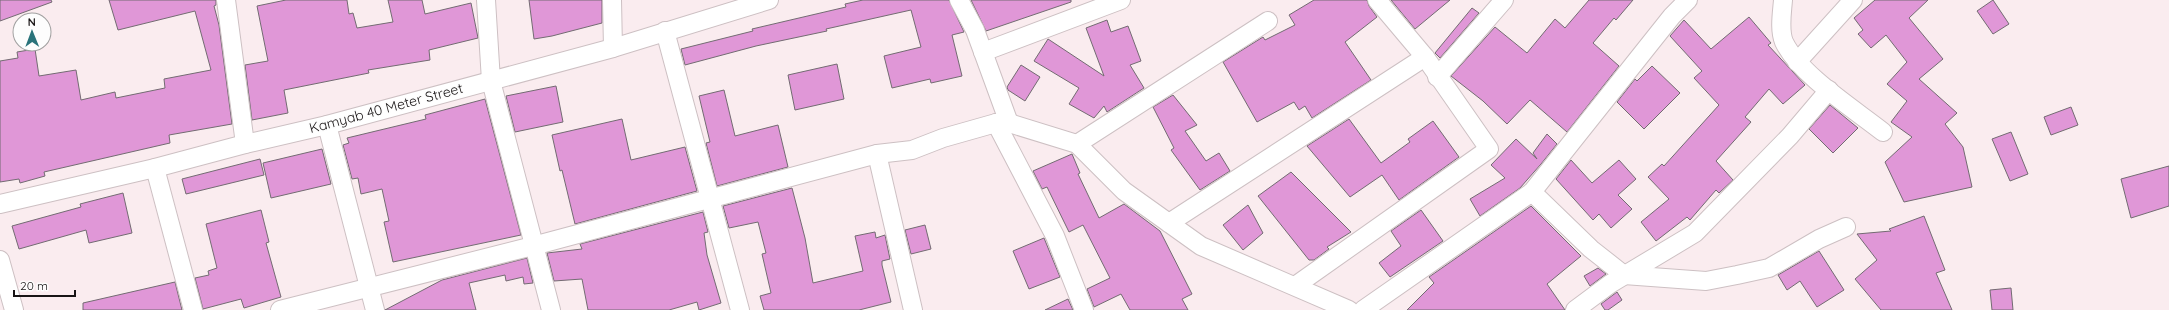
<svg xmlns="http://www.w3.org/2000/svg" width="2169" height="310" font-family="Quicksand,sans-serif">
<rect width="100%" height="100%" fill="#faecef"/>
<!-- building -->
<g fill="#e097d7" stroke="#736b72">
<polygon points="0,0 51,0 52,2 0,21"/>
<polygon points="109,0 216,0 216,5 214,6 219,25 232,124 169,135 170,143 44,172 45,176 20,183 19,179 0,182 0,61 18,58 17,52 35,49 39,76 76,70 81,100 115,92 116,98 165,88 164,79 211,70 195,11 118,30"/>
<polygon points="286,0 347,0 349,14 353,13 357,28 393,22 388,0 422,0 425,14 471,3 478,38 429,50 430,60 368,70 369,73 284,90 288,113 252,120 245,65 268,61 257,6"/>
<polygon points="529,0 602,0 602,23 552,36 534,39"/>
<polygon points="863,0 949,0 964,32 952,35 962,76 931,83 930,79 892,88 884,56 921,47 911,10 826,29 827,31 756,46 685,65 681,49 753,31 752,29 846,7 845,4"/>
<polygon points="971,0 1071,0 1071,2 986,31"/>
<polygon points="1314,0 1367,0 1369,6 1377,17 1345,42 1371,80 1312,118 1305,106 1299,110 1294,102 1257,122 1223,62 1263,37 1265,40 1295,25 1289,15"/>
<polygon points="1391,0 1450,0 1415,29"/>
<polygon points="1589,0 1633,0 1616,20 1614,18 1593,43 1619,66 1567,132 1530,100 1507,124 1483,101 1451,76 1495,27 1527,53 1555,19 1565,28"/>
<polygon points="1875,0 1928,0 1909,18 1943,59 1919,79 1957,113 1945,124 1963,147 1972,187 1904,202 1885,162 1912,137 1891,122 1907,101 1887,84 1907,62 1886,35 1871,48 1858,34 1863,30 1854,18"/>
<polygon points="1993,0 2009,24 1993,34 1977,11"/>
<polygon points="1472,8 1479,13 1440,58 1435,53"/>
<polygon points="1749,17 1771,43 1768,45 1805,85 1783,104 1769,89 1745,117 1751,122 1716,161 1733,180 1719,193 1716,190 1690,220 1687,217 1656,241 1641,222 1669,199 1648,177 1662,164 1664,166 1719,105 1694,78 1702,71 1670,36 1684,20 1711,49"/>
<polygon points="1107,20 1111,32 1128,26 1141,61 1130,65 1144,88 1107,112 1104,106 1094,118 1069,104 1079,88 1034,61 1048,39 1104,76 1086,28"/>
<polygon points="837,64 844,99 795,110 788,75"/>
<polygon points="1021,65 1040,77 1025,101 1008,90 1007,87"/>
<polygon points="1652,66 1680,93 1644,129 1617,102 1635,79 1637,81"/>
<polygon points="556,86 563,122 515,132 506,96"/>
<polygon points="724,90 735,136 778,125 788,167 717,186 706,143 710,142 699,96"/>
<polygon points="1173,95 1197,125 1185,131 1206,161 1219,153 1230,171 1200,190 1171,150 1174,148 1153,107"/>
<polygon points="485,99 521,235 393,262 384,222 389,221 382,189 361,194 358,178 352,179 343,145 349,143 347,138 426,119 425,115"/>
<polygon points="1830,105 1858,128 1833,153 1809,129"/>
<polygon points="2071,107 2078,125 2051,135 2044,117"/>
<polygon points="622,119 631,160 685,147 697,191 575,224 562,170 560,171 552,135"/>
<polygon points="1349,119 1381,163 1410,142 1408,139 1433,121 1459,157 1399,200 1382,175 1350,197 1307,146"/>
<polygon points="2011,132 2028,174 2010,181 1992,139"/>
<polygon points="1547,134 1557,144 1541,164 1520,188 1480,216 1470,199 1505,178 1491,165 1516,139 1537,159 1533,153"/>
<polygon points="322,149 331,184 271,198 263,163"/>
<polygon points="1072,154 1080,173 1078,174 1099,218 1124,204 1160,231 1192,294 1182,299 1188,310 1130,310 1121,294 1094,307 1087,289 1110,278 1083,225 1069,232 1047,187 1042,189 1033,171"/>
<polygon points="260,159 264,175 186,194 182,179"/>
<polygon points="1571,160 1592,183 1619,160 1636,179 1618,195 1632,209 1611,228 1599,214 1593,220 1556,179"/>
<polygon points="2169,166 2169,206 2131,218 2121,179"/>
<polygon points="1291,172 1351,232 1327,247 1329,249 1314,260 1309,260 1258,196"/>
<polygon points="792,188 805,238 813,283 863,271 855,236 875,232 876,238 885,235 890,259 882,261 882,265 891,302 859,310 764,310 760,296 771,293 762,254 766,253 758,222 729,228 723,206"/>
<polygon points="123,193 132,233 89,243 86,230 19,249 12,226 81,207 80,204"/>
<polygon points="1248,205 1263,233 1243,250 1223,225"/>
<polygon points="1531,206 1581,256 1547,284 1565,310 1407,310 1434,283 1429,277"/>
<polygon points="261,210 269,242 266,243 281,297 244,308 241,299 203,309 195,278 209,275 208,271 217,268 206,224"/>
<polygon points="1421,210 1443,241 1390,277 1379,263 1401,246 1391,231"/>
<polygon points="703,212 708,232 704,233 707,255 721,303 699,310 697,302 669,310 588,310 582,279 554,281 547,253 582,249 580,244"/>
<polygon points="1924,216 1945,270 1936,273 1952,310 1881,310 1855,279 1877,260 1857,234 1891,231 1889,229"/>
<polygon points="925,225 931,249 911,254 905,230"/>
<polygon points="1044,238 1060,277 1029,289 1013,251"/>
<polygon points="1819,251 1844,290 1817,307 1800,281 1787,290 1778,275"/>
<polygon points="527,258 533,283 524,284 523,277 506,281 505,275 469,283 476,310 385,310 442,280"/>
<polygon points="1598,268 1606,274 1590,286 1584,276"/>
<polygon points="175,282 182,310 83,310 83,303"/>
<polygon points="2011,288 2013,310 1992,310 1990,290"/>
<polygon points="1617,292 1622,300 1608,310 1605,310 1601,304"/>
<polygon points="1068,299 1073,310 1045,310"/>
</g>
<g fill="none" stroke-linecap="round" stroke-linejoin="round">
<defs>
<g id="minor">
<polyline points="226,0 245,144"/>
<polyline points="486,0 491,81 551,310"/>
<polyline points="612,0 613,48"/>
<polyline points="959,0 975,30 1009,123"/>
<path d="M 1783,0 C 1782,13 1779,30 1784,42 C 1800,75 1854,109 1883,132"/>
<polyline points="665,31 740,310"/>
<polyline points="983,52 1121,0"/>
<polyline points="1797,62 1853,0"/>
<polyline points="1437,77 1504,0"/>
<polyline points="996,123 1055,236 1084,310"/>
<polyline points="327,125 375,310"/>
<polyline points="1077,144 1268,21"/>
<polyline points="877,154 913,310"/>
<polyline points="155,168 193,310"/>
<polyline points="1532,192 1591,249 1624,275 1706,281 1737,275 1769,268 1819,239 1846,227"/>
<polyline points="0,204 155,168 245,144 327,125 613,48 769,0"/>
<polyline points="1169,223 1425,57"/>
<polyline points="0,260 14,310"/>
<polyline points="1295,286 1489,149 1425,57 1377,0"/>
<polyline points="280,310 533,246 877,154 912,150 943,138 996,123 1009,123 1077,144 1124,191 1201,246 1349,310"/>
<polyline points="1363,310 1532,192 1672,16 1688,0"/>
<polyline points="1575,310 1610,284 1695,233 1790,136 1829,90"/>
</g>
</defs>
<!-- minor casing -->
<use href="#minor" stroke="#cdc0c3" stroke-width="20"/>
<!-- minor -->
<use href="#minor" stroke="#fff" stroke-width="18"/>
</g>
<g text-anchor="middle" stroke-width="3" stroke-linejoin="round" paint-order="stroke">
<!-- street labels -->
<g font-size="14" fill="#181415" stroke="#fdfdfd">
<text transform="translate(386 108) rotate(-15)" y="5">Kamyab 40 Meter Street</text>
</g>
</g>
<!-- north arrow -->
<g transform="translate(32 32) rotate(359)"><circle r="19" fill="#fdfdfd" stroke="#a1a0a0"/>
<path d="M0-3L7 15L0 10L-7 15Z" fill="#29737a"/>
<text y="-6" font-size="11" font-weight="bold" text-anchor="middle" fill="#181415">N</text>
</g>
<!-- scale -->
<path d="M14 290v6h61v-6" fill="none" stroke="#181415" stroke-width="2"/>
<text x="20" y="290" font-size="12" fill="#181415" stroke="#fdfdfd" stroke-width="3" paint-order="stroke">20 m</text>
</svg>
